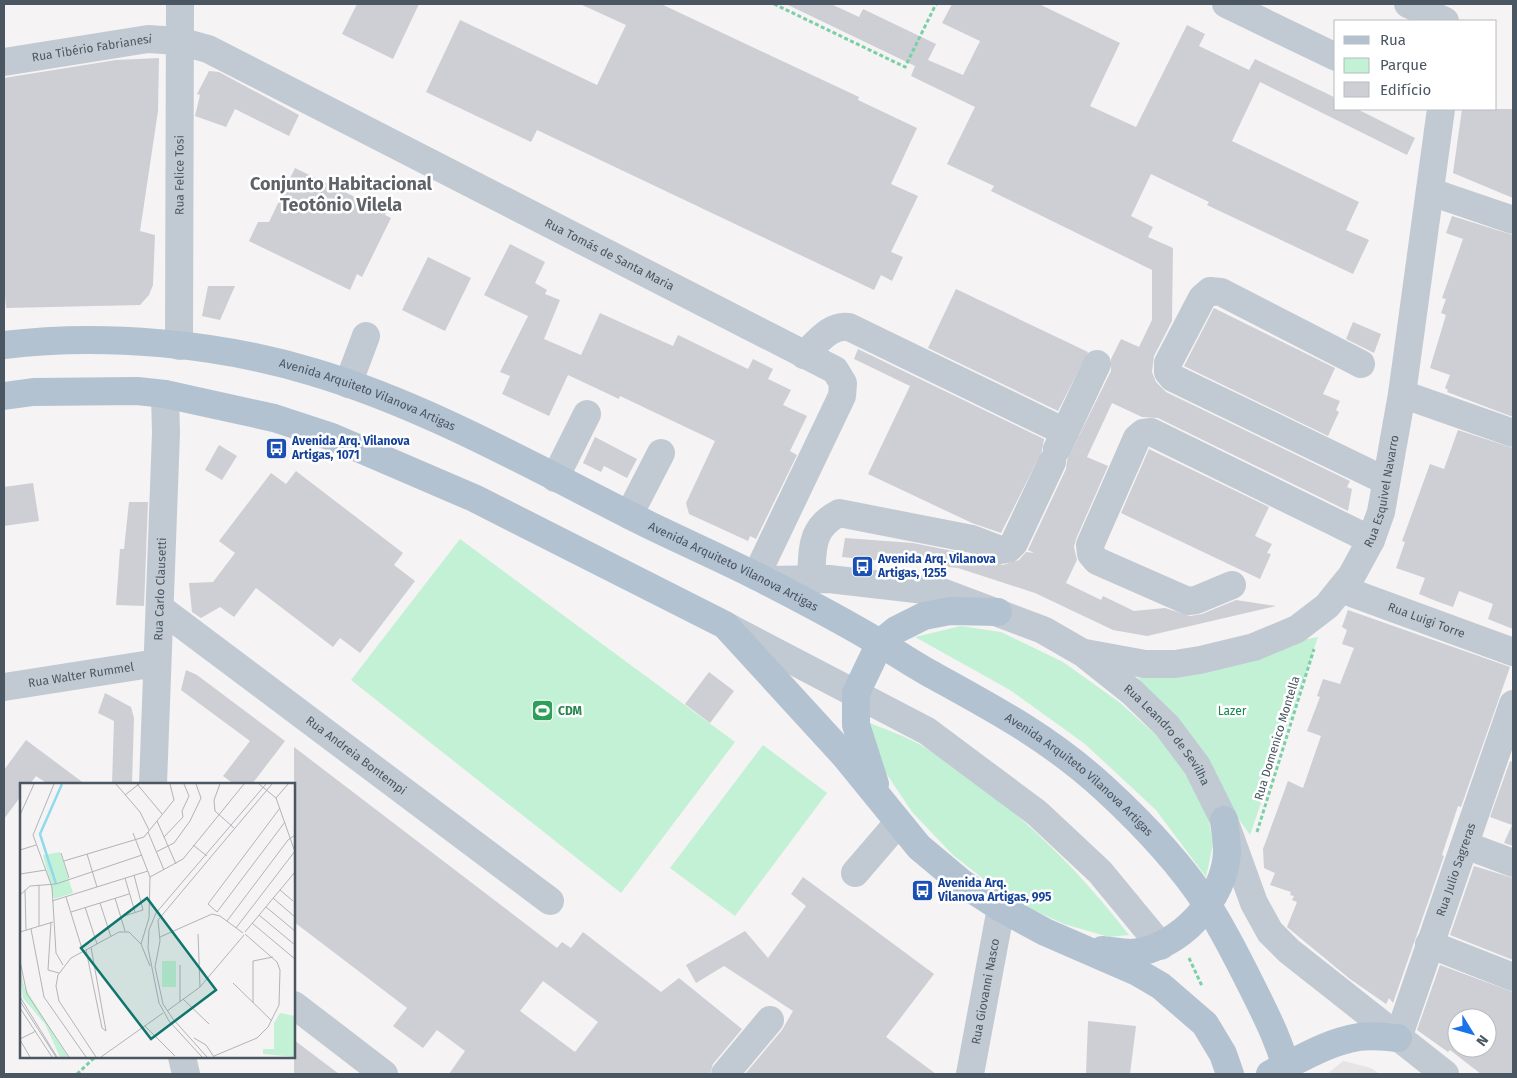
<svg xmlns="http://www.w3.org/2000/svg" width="1517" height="1078" font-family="'Fira Sans',sans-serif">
<rect width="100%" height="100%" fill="#f5f3f3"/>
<!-- education -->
<polygon fill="#e6e4e5" points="1343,1061 1371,1068 1379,1074 1327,1074"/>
<!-- green -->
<g fill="#c3f1d5">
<polygon points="460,539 735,742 621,893 351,680"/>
<polygon points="961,626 1001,632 1063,662 1119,702 1156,735 1180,765 1207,810 1213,844 1206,877 1156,810 1085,744 1010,690 915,637"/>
<polygon points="1318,637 1250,835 1134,672"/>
<path d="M 865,721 C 884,729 906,736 924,747 C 1004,796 1072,861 1129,935 L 1109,937 L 1064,924 L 1009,899 L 953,855 L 912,812 L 880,764 Z"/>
<polygon points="763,745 827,793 735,916 670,868"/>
</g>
<!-- building -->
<g fill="#cdcfd5" fill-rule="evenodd">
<polygon points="357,4 419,4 393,59 342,34"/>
<polygon points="580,4 661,4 859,97 858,100 917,128 891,184 918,196 891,252 903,257 892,281 881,275 874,290 537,130 531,142 426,92 460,20 597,85 626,25"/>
<polygon points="786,4 831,4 859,17 863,9 936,44 928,60 963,75 980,41 942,23 952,4 1039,4 1120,43 1090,106 1136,127 1187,25 1205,34 1199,46 1249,70 1255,59 1336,98 1336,109 1357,109 1415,138 1407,155 1260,82 1232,141 1359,202 1346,230 1369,240 1353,274 1207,205 1209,202 1151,174 1131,216 1153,227 1148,237 1173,248 1172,321 1154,356 1152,372 1156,382 1166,392 1350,481 1347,487 1352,489 1348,511 1158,418 1142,417 1112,403 1087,457 1108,466 1076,539 1074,547 1077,560 1066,583 1101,600 1103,596 1134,611 1165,608 1190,616 1202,614 1236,600 1276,606 1147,636 1113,630 1035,593 958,568 842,557 845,538 913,543 968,554 1003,565 1019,560 1026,552 1034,553 1028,550 1066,469 1067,460 1111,371 1111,359 1121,339 1139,347 1152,320 1152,270 991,191 994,186 947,164 975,107 911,76 915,66"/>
<polygon points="159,58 158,111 140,231 155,235 153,285 149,295 140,305 6,308 4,282 4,78 116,60"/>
<polygon points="209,71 219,72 299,115 289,136 235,109 226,127 195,116 200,95 197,94"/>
<polygon points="1462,109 1513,109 1513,198 1453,173"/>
<polygon points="295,168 386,212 385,215 391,218 362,277 357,274 350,290 249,241 258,222 269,222"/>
<polygon points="1452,216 1513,235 1513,417 1447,392 1448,390 1445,388 1450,375 1430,368 1446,315 1441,313 1446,299 1442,298 1463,239 1446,233"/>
<polygon points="510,244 545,262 535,283 547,290 545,294 560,300 544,339 581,355 600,313 673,346 678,335 748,369 753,359 773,369 768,379 791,390 783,405 807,416 790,451 797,455 756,539 750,536 748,541 689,514 686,503 715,441 620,396 619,399 568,375 549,416 502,394 510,376 500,372 528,316 484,295"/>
<polygon points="428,257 471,278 445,331 402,310"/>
<polygon points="208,286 235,286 220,320 202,316"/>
<polygon points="956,289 1088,352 1058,411 928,348"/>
<polygon points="1214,308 1335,368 1323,394 1340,401 1336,410 1339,412 1328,436 1184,366"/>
<polygon points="1353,322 1381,334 1374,353 1346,339"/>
<polygon points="858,349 1044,439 1042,451 1001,533 972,523 868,474 910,386 854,359"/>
<polygon points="1458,430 1513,448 1513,629 1488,619 1493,604 1459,591 1453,607 1436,601 1419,594 1425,578 1396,568 1405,542 1402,541 1430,464 1444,469"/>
<polygon points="595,437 637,459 627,478 604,466 601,472 583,463"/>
<polygon points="219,445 237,456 222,480 205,470"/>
<polygon points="1149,449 1269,507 1255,536 1272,544 1267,553 1271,554 1260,579 1121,513"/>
<polygon points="296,471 403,553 394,565 415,581 360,653 340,638 333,647 256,588 234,617 220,607 201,618 192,612 189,583 213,582 235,553 219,541 271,473 286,484"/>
<polygon points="33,483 39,521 4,526 4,487"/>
<polygon points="129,502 148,502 144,606 116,605 120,549 124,549"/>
<polygon points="1348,610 1510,667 1461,807 1458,806 1442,855 1444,856 1393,1003 1389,998 1386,1004 1350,979 1287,927 1297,902 1292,900 1294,896 1290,895 1291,892 1270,885 1275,873 1264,868 1263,849 1288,781 1303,788 1321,736 1307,731 1320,697 1317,696 1323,679 1340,684 1354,648 1342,644 1347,630 1342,627"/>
<polygon points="186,670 197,675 285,741 252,784 234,784 223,776 250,741 181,690"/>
<polygon points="709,672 734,691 710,723 685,704"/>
<polygon points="105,693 131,707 134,718 132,784 112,784 114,721 98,713"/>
<polygon points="26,740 85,784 48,784 36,776 30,784 21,784 21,796 4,819 4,770"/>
<path d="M 294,747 L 557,948 L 562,942 L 571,948 L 583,932 L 661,992 L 679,978 L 742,1029 L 713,1064 L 710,1074 L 449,1074 L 465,1051 L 437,1030 L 423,1048 L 393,1026 L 407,1008 L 294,922 ZM 543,981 L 598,1022 L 575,1052 L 520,1011 Z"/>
<polygon points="1510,761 1513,762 1513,846 1504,843 1512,825 1490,817"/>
<polygon points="1474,866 1513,878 1513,960 1450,935"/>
<polygon points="803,877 934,974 886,1037 936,1074 745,1074 782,1030 793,1011 724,966 696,983 686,965 745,931 768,958 806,906 791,894"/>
<path d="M 1440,965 L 1513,992 L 1513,1074 L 1481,1074 L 1450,1050 L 1448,1052 L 1417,1030 ZM 1457,1018 L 1487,1018 L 1487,1048 L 1457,1048 Z"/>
<polygon points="1088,1021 1136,1026 1130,1074 1086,1074"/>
<polygon points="294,1040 339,1074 294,1074"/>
</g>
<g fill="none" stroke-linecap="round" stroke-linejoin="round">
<!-- path -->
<g stroke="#7ad0a6" stroke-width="3" stroke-dasharray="4 2.5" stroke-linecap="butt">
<polyline points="774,4 905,67 936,4"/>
<polyline points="1257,832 1314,649"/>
<polyline points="1189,958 1202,986"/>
<polyline points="77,1074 95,1057"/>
</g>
<!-- minor -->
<g stroke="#c1cad2" stroke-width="28">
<polyline points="1226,4 1336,57"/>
<polyline points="1408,4 1445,21"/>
<path id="s1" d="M 4,62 L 148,39 L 179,41 L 208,49 L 835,370 L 843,383 L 842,396 L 756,576"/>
<polyline points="1431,192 1513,220"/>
<path id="s2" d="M 179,346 L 180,4"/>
<path d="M 804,355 C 817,343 830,324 849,327 L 1065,432"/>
<polyline points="1361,364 1221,292 1210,291 1202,298 1168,363 1168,372 1173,378 1386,481"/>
<polyline points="348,384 366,336"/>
<polyline points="1402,394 1513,433"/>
<polyline points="1057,449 1097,364"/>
<polyline points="555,478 587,414"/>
<polyline points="629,515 661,453"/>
<path id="s3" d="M 765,580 L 829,579 L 942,592 L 1043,630 L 1083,653 L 1132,692 L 1167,726 L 1197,766 L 1224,820 L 1254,903 L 1270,932 L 1289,951 L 1445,1074"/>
<path d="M 811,580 C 813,550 809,529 839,513 L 972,539 L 1001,550 L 1008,549 L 1014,543 L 1052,462"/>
<polyline points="1232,585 1196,600 1188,601 1097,561 1091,554 1090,545 1137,438 1143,433 1151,432 1371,540"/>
<path id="s4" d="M 1341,589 L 1513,652"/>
<path id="s5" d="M 161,609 L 550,901"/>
<polyline points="728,627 927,731 1037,813 1100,872 1161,946"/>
<path id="s6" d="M 1085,653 L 1145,664 L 1175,664 L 1200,660 L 1254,647 L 1297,629 L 1327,606 L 1352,575 L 1371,540 L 1381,512 L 1402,394 L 1441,109"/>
<path id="s7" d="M 4,687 L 157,663"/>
<path id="s8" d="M 153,784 L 166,433 L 165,394"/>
<polyline points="1465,845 1513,863"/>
<polyline points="855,873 898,823"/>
<polyline points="1429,944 1513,977"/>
<polyline points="294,1005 384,1074"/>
<path id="s9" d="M 1398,1038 L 1513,704"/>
<polyline points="182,1057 186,1074"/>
<polyline points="725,1074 770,1020"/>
<path id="s10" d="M 970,1074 L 1001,908"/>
</g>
<!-- major -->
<g stroke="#b3c2d1" stroke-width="28">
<path id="s11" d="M 4,345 C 102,333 218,343 313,372 C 428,406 539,470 647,524 C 686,543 727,561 766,581 C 805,601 845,622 883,645 C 898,654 913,664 929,673 C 993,708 1051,739 1105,789 C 1142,823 1180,863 1208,906 C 1226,934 1241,965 1256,995 C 1269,1021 1281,1046 1288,1074"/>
<polyline points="4,396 33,392 137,391 165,394 274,418 332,437 474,498 725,625 844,755 919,847 962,883 1001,908 1045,932 1137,972 1161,986 1205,1024 1223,1054 1230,1074"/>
<polyline points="875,784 856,725 856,693 880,643 896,630 924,616 950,611 998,612"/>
<path d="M 1102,950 C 1111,951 1123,953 1132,953 C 1179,949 1226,898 1227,851 C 1227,841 1225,830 1224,820"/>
<path d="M 1270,1074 C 1299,1060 1327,1042 1359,1037 C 1372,1035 1385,1037 1398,1038"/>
</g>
</g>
<!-- icons -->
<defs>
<symbol id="bus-square" viewBox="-11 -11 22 22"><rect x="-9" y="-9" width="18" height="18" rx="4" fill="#1a4fb4" stroke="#fff"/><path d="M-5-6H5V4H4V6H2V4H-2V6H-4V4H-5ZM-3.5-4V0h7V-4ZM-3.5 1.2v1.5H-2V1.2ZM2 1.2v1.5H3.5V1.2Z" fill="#fff"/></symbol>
<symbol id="stadium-square" viewBox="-11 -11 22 22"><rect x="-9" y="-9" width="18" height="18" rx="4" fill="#2e9e5b" stroke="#fff"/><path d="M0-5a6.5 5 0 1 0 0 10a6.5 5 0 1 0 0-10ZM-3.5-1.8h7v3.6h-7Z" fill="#fff"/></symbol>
</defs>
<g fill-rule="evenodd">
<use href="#bus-square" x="264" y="436" width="25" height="25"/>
<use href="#bus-square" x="850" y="554" width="25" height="25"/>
<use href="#stadium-square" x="530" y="698" width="25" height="25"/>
<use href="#bus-square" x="910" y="878" width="25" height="25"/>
</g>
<g text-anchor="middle" stroke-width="5" stroke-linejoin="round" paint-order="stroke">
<!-- street labels -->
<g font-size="12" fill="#4a5661" stroke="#fff">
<text dy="4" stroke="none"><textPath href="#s1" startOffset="89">Rua Tibério Fabrianesi</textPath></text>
<text dy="4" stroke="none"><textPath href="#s2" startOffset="171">Rua Felice Tosi</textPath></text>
<text dy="4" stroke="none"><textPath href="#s1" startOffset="658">Rua Tomás de Santa Maria</textPath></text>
<text dy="4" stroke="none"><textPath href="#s11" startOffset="371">Avenida Arquiteto Vilanova Artigas</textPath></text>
<text dy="4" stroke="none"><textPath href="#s6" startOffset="386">Rua Esquivel Navarro</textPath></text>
<text dy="4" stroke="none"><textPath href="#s11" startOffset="776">Avenida Arquiteto Vilanova Artigas</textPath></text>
<text dy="4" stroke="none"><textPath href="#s8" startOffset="195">Rua Carlo Clausetti</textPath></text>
<text dy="4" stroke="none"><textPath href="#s4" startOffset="91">Rua Luigi Torre</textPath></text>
<text dy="4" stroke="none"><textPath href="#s7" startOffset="78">Rua Walter Rummel</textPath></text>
<text dy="4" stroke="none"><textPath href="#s3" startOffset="450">Rua Leandro de Sevilha</textPath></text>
<text transform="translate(1277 738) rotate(-73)" y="4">Rua Domenico Montella</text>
<text dy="4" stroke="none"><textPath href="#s5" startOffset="244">Rua Andreia Bontempi</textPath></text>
<text dy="4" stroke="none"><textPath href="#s11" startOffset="1181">Avenida Arquiteto Vilanova Artigas</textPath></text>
<text dy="4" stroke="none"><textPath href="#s9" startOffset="178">Rua Julio Sagreras</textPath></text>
<text dy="4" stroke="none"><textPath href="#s10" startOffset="84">Rua Giovanni Nasco</textPath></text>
</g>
<!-- transit labels -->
<g font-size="12" font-weight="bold" fill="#164399" stroke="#fff" text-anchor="start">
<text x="292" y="445">Avenida Arq. Vilanova<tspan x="292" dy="14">Artigas, 1071</tspan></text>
<text x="878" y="563">Avenida Arq. Vilanova<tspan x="878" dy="14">Artigas, 1255</tspan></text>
<text x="938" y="887">Avenida Arq.<tspan x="938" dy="14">Vilanova Artigas, 995</tspan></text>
</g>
<!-- leisure labels -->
<g font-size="12" font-weight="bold" fill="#27864d" stroke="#fff" text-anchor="start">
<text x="558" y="715">CDM</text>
</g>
<!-- park labels -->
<g font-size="12" fill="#17864f" stroke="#fff">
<text x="1232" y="715">Lazer</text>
</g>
<!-- district labels -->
<g font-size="18" font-weight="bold" fill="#5f6368" stroke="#fff">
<text x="341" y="190">Conjunto Habitacional<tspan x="341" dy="21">Teotônio Vilela</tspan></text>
</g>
</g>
<!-- overview -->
<g transform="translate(20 783)">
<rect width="275" height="275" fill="#f5f3f3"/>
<path d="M 40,69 L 53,110 L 34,116 L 23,72 ZM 142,178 L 156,178 L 156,204 L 142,204 ZM 0,185 L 4,203 L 48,274 L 40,274 L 25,241 L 3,215 ZM 260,230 L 275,233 L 275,274 L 243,271 L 243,266 L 254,266 L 254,240 Z" fill="#c3f1d5"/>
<path fill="none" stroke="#90daee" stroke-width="2.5" d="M 36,101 L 20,51 L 42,1"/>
<path fill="none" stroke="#b1b4b9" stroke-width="1" d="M 34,1 L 13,52 L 32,104 L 36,170 L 43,182M 96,1 L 120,29 L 129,47M 117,1 L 142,31M 200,1 L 194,17 L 195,28 L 214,45M 239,1 L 256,15 L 275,69M 105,12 L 119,1M 256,15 L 268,1M 0,32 L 14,1M 137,38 L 156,81M 128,49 L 144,87M 113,50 L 130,94 L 129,135 L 121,161 L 130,183M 144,54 L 163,34 L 162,28 L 169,13 L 164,1M 173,62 L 187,73M 0,67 L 16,62M 136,69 L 154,60 L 170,38 L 181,15 L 176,1M 41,70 L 49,95M 67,71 L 77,104M 44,78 L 124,54 L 154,17 L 150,1M 0,91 L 26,87M 114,92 L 123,127M 130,94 L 163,76 L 224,1M 105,95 L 115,129M 19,102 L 19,143M 5,107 L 6,147M 260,107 L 273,118M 0,112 L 10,103 L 36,101 L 122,72M 46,114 L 63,169M 95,115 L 105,148M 253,115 L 275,134M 32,118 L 128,88M 80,120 L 91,154M 65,124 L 77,161M 246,124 L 275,148M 51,129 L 109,111M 197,129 L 188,121 L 260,25M 197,129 L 265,39M 239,132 L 275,162M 101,134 L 123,127M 207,138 L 268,57 L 275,52M 31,139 L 28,187 L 39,190M 232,140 L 275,176M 216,145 L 275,68M 11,146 L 24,214 L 66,274M 0,149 L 33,139M 225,149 L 275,89M 178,151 L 180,204M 140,154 L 192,131 L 200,133 L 223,150M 66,167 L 82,245 L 86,248 L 71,164M 0,178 L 7,211 L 49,274M 160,182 L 160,219M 213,200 L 252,238M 0,214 L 37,274M 163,216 L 189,241M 0,218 L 36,274M 233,220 L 233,178 L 253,174M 0,225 L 32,274M 147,228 L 180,204 L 224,152M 125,243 L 155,273M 174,255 L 186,262 L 194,274M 0,256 L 16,248M 0,257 L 10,274M 194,273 L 237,255 L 248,244 L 259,222 L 260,187 L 257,179 L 225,151M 76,274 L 39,218 L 36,203 L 38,192 L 51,175 L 99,149 L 109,149 L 121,161M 81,274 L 143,230M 182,274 L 149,238 L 139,220 L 128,165 L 129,147 L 136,130 L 246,1M 187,274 L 153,236 L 143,221 L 135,184 L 140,158 L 138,137 L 252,1"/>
<path fill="#0f766e" fill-opacity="0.15" stroke="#0f766e" stroke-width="2.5" d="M 127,115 L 196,207 L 131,256 L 61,165 Z"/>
<rect width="275" height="275" fill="none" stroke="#4a5661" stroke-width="2.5"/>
</g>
<!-- border -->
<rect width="1517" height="1078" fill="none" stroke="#4a5661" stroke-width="10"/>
<!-- legend -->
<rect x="1334" y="20" width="162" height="90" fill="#ffffff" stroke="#b7bbc0"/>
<rect x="1344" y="36" width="25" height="8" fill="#b3c2d1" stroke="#b7bbc0"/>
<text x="1380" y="45" font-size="15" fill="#4a5661">Rua</text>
<rect x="1344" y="58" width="25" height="15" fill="#c3f1d5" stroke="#b7bbc0"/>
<text x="1380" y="70" font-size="15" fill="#4a5661">Parque</text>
<rect x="1344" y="82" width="25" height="15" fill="#cdcfd5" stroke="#b7bbc0"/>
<text x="1380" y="95" font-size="15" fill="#4a5661">Edifício</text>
<!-- north arrow -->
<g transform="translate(1472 1033) rotate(127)"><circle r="24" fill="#ffffff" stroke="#b7bbc0"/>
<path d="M0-4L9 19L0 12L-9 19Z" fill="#1a73e8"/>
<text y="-8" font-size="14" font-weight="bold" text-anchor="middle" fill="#4a5661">N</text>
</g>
</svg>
